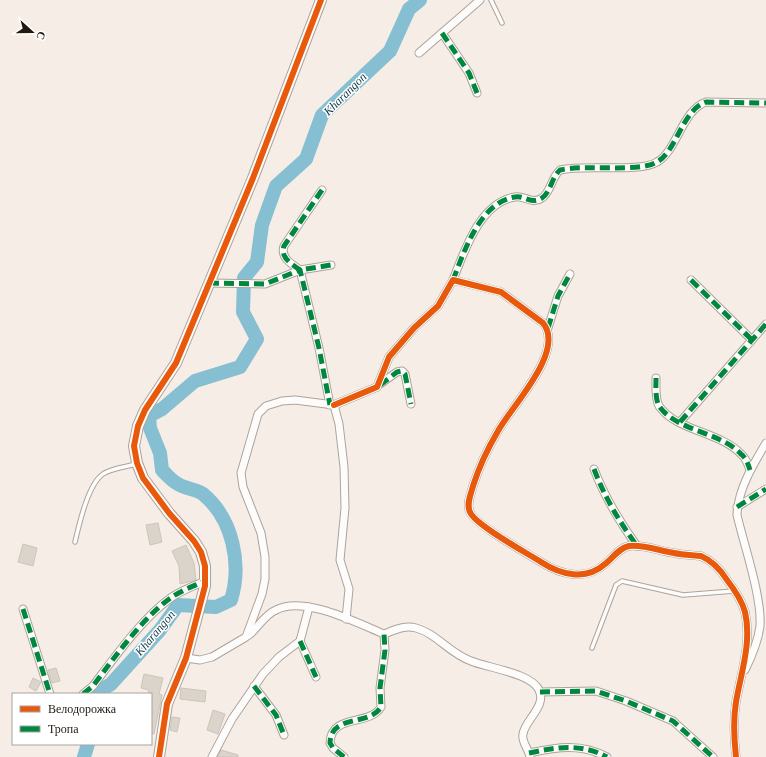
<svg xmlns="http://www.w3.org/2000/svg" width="766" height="757" font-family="'Times New Roman',serif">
<rect width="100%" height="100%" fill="#f6eee6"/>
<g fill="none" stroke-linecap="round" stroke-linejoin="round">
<!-- river -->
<g stroke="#86bfd2" stroke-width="14">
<path d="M 95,694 L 111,684 L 160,630 L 178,605 L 216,607 L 231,600 C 242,564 233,519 203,494 C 197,489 185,489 178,484 C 172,481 167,475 162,470 L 160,453 L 150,428 L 149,416 L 162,409 L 195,381 L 240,367 L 257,339 L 243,312 L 244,278 L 257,262 L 262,225 L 276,186 L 306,159 L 322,115 L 390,51 L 409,9 L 420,0"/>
<polyline points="84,757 88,744"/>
</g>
</g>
<!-- building -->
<g fill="#dbd4cb" stroke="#ccc5bc">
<polygon points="158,523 162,542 150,545 146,525"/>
<polygon points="23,544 37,548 33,566 18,562"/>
<polygon points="186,545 194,563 196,580 180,584 179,566 172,551"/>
<polygon points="56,668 60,681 52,683 48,670"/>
<polygon points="144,674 163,678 159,694 162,695 154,734 151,733 151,694 148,694 149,690 141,688"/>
<polygon points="33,678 41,682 36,691 29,687"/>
<polygon points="181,688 206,691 205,702 180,699"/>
<polygon points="213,710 225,714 218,734 207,730"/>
<polygon points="172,717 180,718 177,732 170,730"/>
<polygon points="221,750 238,755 238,757 218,757"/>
</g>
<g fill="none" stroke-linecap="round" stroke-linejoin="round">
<defs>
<g id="lane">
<polyline points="491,0 502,23"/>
<path d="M 75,542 C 79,525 88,484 103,474 C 112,468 126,467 136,464"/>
<polyline points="592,648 616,585 622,581 683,595 734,591"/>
</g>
<g id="street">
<polyline points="442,33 469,73 477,93"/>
<polyline points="419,53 480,0"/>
<path d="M 322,190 L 284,246 C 280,258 292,264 300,270 L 331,265"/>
<path d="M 453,280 C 464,252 480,202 515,197 C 524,195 532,205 542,198 C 551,192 551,178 560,170 C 586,164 639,173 657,162 C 677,151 682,110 706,102 L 766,103"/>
<polyline points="691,280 752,340"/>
<polyline points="209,283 265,284 300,270 319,348 330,405"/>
<polyline points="548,328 558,296 570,274"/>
<path d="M 656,378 C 656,386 655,399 659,406 C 676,431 721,432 741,454 C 746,458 748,464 750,470"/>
<polyline points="380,384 397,372 402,371 405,374 411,404"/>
<path d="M 334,405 L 377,387 L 389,357 L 414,328 L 438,306 L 453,280 L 501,292 L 543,323 C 566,351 511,407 498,431 C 488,448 479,467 473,486 C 471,494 466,504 470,512 C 475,525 527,553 541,562 C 561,575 586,581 605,564 C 613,558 619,548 629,546 C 643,544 660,551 674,553 C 683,555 692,555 701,556 C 713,561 720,569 727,580 C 734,589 742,601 745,612 C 752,642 741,673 736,702 C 733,720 734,739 736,757"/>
<polyline points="680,422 766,324"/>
<path d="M 594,469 C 605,498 619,521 637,546"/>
<polyline points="737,507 766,489"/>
<polyline points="23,609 50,694"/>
<path d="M 249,635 C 259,627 264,615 276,610 C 303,595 357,623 384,634 C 395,630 404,625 416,628 C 436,633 450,654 471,661 C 488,668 531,673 539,690 C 547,706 525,720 523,734 C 521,742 529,749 530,757"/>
<polyline points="300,641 316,677"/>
<polyline points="186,658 200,660 212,657 246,637 262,594 265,579 265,557 261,533 243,487 241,473 258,414 266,406 282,401 295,400 334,405 339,424 344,467 345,508 340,560 349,589 346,619"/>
<path d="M 745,670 C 752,656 758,642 760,626 C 762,597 744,545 737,515 C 738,489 753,465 766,443"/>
<polyline points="254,686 276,715 284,735"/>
<polyline points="540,692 596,691 626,701 673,721 713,757"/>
<path d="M 83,694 L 93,686 C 114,658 143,617 172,597 C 182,590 194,586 205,581"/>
<path d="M 529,753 C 557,747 581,743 607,757"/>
<polyline points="212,757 232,719 263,674 279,657 300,641 309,607"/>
<path d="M 344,757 L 333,748 L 330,743 C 331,713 369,727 381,707 L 380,688 L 385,650 L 384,634"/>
</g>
<polyline id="secondary" points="159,757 167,704 186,658 205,586 205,566 201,552 194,541 169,513 143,478 137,463 134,446 138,426 145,410 176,363 253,178 321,0"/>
</defs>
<!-- lane casing -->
<use href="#lane" stroke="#aba49c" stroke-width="5.5"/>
<!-- street casing -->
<use href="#street" stroke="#aba49c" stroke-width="9"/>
<!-- secondary casing -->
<use href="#secondary" stroke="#aba49c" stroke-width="12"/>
<!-- lane -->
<use href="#lane" stroke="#fefcfb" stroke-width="3.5"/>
<!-- street -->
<use href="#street" stroke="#fefcfb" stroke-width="7"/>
<!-- secondary -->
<use href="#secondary" stroke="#fefcfb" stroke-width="10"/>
<!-- quiet -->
<g stroke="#00873e" stroke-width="5" stroke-dasharray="10 5" stroke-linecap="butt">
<polyline points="442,33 469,73 477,93"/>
<path d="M 322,190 L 284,246 C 280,258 292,264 300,270 L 331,265"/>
<path d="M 453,280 C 464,252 480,202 515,197 C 524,195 532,205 542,198 C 551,192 551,178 560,170 C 586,164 639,173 657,162 C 677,151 682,110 706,102 L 766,103"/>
<polyline points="691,280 752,340"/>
<polyline points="209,283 265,284 300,270 319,348 330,405"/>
<polyline points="548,328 558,296 570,274"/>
<path d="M 656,378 C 656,386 655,399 659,406 C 676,431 721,432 741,454 C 746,458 748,464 750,470"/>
<polyline points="380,385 397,372 402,371 405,374 411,404"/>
<polyline points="680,422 766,324"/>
<path d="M 594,469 C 605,498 619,521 637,546"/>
<polyline points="737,507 766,489"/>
<polyline points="23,609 50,694"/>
<polyline points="300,641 316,677"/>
<polyline points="254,686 276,715 284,735"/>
<polyline points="540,692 596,691 626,701 673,721 713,757"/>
<path d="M 83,694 L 93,686 C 114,658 143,617 172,597 C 182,590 194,586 205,581"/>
<path d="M 529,753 C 557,747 581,743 607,757"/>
<path d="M 344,757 L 333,748 L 330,743 C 331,713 369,727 381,707 L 380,688 L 385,650 L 384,634"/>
</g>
<defs>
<g id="cycleway">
<path d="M 334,405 L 377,387 L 389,357 L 414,328 L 438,306 L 453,280 L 501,292 L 543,323 C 566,351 511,407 498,431 C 488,448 479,467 473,486 C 471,494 466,504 470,512 C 475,525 527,553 541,562 C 561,575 586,581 605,564 C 613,558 619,548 629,546 C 643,544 660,551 674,553 C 683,555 692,555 701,556 C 713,561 720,569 727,580 C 734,589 742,601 745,612 C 752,642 741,673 736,702 C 733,720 734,739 736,757"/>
<polyline points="159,757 167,704 186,658 205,586 205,566 201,552 194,541 169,513 143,478 137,463 134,446 138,426 145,410 176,363 253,178 321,0"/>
</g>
</defs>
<!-- cycleway casing -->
<use href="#cycleway" stroke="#fff" stroke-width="8"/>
<!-- cycleway -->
<use href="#cycleway" stroke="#e8590c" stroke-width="6"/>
</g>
<g text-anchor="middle" stroke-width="3" stroke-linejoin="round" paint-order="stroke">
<!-- water labels -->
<g font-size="12" font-style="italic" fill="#123a47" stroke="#fff">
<text transform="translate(345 94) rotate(-45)" y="4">Kharangon</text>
<text transform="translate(155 633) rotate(-50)" y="4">Kharangon</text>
</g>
</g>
<!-- legend -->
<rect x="12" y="693" width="140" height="52" fill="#ffffff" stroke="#a6a39f"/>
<rect x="20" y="706" width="20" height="6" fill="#e8590c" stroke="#a6a39f"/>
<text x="48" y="713" font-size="12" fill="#211910">Велодорожка</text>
<rect x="20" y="726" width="20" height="6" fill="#00873e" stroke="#a6a39f"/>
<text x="48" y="733" font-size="12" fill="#211910">Тропа</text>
<!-- north arrow -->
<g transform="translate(32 32) rotate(111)" stroke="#ffffff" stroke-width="3" paint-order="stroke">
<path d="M0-3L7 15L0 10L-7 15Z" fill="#211910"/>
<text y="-6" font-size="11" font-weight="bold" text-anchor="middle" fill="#211910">С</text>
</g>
</svg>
